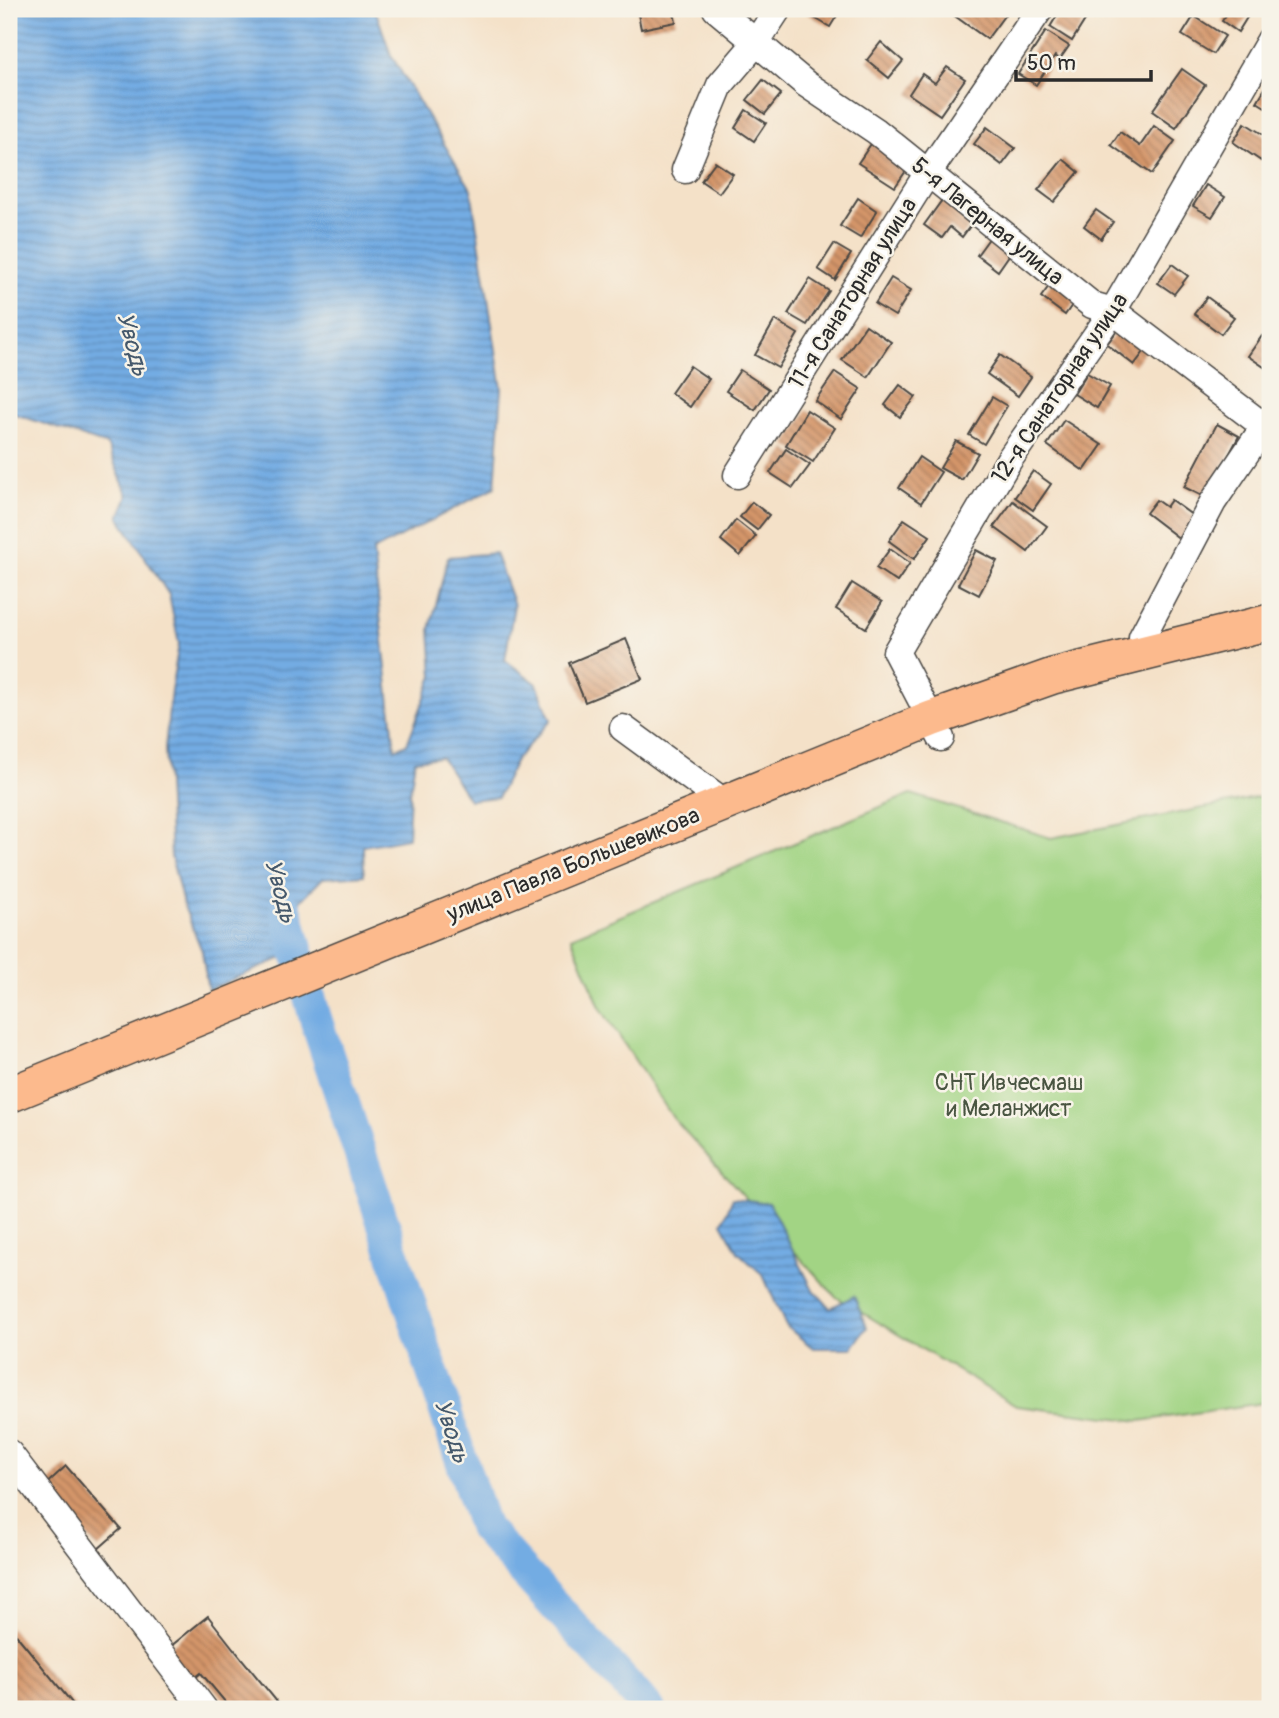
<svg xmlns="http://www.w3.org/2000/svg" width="1279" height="1718" font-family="Pangolin,sans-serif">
<defs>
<pattern id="water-rules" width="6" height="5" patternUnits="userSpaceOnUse" patternTransform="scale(1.75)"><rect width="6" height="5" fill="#73ace3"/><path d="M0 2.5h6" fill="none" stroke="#5f8cb8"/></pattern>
<pattern id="building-back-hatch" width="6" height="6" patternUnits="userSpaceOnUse" patternTransform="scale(1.75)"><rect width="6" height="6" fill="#d49569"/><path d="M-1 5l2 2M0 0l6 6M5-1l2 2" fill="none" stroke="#ac7a57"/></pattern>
</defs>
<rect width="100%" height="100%" fill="#f7f3e8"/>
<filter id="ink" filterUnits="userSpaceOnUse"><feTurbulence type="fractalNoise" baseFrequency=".0143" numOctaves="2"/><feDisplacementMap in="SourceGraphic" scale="14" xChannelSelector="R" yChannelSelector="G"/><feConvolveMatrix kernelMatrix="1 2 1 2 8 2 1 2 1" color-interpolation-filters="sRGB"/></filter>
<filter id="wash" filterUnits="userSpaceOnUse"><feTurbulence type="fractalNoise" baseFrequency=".00686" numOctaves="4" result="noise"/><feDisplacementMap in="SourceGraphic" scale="28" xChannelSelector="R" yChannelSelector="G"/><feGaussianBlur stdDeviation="1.57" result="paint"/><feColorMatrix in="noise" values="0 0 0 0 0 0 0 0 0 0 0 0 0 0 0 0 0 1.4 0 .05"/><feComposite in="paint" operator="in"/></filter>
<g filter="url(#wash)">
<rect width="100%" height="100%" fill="#f4e1c8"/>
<!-- garden -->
<polygon fill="#a2d484" stroke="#668058" stroke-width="2" points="911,794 1051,838 1270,795 1270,1402 1140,1421 1016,1406 835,1296 673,1118 600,1007 571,937"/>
<!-- water -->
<g fill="url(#water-rules)" stroke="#4f6c87" stroke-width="2">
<polygon points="9,9 375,9 391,55 471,189 502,389 495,487 373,551 395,749 407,744 433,676 430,629 448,557 495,553 514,605 505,660 537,684 551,720 516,759 498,797 469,800 441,757 415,760 410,791 408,838 363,846 364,875 323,878 298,903 306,948 208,990 202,951 183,904 171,856 165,748 171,690 179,644 169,595 119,517 128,496 107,445 9,412"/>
<polygon points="733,1198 769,1203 812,1288 830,1308 854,1296 867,1327 852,1348 813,1348 786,1326 763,1275 738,1252 722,1223"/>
</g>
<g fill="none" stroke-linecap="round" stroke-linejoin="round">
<!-- river -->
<polyline stroke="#73ace3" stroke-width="33" points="286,910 315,1017 484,1528 649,1709"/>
</g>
<g id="blocks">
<!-- building -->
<g fill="url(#building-back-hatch)">
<polygon points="637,9 673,9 676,22 641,29"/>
<polygon points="808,9 841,9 830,27 806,13"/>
<polygon points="956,9 1009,9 987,39 952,14"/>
<polygon points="1061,9 1092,9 1072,41 1050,27"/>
<polygon points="1230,9 1247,9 1251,11 1238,32 1222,21"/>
<polygon points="1194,16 1225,36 1213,54 1182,35"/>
<polygon points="1046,31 1069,46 1060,59 1055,56 1036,85 1018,74"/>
<polygon points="881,42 903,61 889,78 867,60"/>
<polygon points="947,67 965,79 940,115 909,94 922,74 935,83"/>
<polygon points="1182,69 1205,85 1176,128 1152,111"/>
<polygon points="763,80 781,94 765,114 747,100"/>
<polygon points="1270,80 1270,110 1257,102"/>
<polygon points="746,110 766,123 754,141 735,128"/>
<polygon points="1245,123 1270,139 1270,146 1261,161 1233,142"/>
<polygon points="1154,126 1175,141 1152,174 1111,145 1120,132 1140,146"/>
<polygon points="987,127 1015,148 1002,165 974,144"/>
<polygon points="875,138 912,162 895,187 858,163"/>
<polygon points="1063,159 1079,172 1054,202 1038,190"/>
<polygon points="715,162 733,174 719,193 701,181"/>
<polygon points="1206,185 1225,197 1212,217 1193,206"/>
<polygon points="945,196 976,218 962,237 950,227 942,238 924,225"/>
<polygon points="858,198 877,211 860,238 840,226"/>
<polygon points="1096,210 1113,222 1101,239 1084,226"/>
<polygon points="993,233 1014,248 998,271 977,255"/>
<polygon points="834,244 851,254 835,280 818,269"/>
<polygon points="1172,264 1188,276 1174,294 1158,283"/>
<polygon points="891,278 911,290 895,316 875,304"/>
<polygon points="1055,278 1079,295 1065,315 1041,297"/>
<polygon points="810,279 829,291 807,325 788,314"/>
<polygon points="1207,297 1234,317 1221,334 1194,314"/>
<polygon points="775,320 798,334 778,368 755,355"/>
<polygon points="1123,323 1150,344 1134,365 1107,344"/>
<polygon points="866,325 891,342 868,377 842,360"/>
<polygon points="1262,336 1270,342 1270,371 1248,356"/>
<polygon points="1000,355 1031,377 1018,396 987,374"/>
<polygon points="690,366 709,379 690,407 671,393"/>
<polygon points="740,370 769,389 755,410 726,391"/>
<polygon points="835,372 861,389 841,419 815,401"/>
<polygon points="1087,373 1110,386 1097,408 1074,394"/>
<polygon points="900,385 916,397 900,417 885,405"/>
<polygon points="992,397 1007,406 984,444 969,435"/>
<polygon points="807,410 835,428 813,462 786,445"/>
<polygon points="1064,420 1102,445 1084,471 1047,445"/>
<polygon points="1217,424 1239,436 1206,498 1184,487"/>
<polygon points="956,441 978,453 962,480 940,468"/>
<polygon points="786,449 810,465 793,488 770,473"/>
<polygon points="919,457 941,472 921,503 899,488"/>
<polygon points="1033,471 1051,484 1033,510 1015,497"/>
<polygon points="1156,500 1166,507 1171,500 1196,518 1180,539 1146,513"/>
<polygon points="1013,501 1047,526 1028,552 994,527"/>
<polygon points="752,502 769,515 757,530 740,517"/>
<polygon points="904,519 930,536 914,559 889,541"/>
<polygon points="736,520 756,536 740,556 721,540"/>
<polygon points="890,549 910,563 897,582 876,568"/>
<polygon points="976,550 997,561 979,595 958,584"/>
<polygon points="852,583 882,602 866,628 836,609"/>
<polygon points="626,639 642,679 585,702 569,663"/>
<polygon points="66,1466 121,1529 98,1549 43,1487"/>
<polygon points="208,1616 233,1648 283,1709 231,1709 201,1673 190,1682 165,1651"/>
<polygon points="9,1626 77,1709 9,1709"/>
</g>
</g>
</g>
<g filter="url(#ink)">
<use href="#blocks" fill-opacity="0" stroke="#494643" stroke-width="2"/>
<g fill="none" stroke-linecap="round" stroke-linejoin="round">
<defs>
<g id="minor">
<polyline points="716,9 806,84 876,131 1092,305 1113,311 1265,427"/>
<polyline points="685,170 720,85 755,44 778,9"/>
<polyline points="737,475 924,179 1040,9"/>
<polyline points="1145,654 1142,637 1213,502 1270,418"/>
<polyline points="623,728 724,802"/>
<polyline points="941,738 896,652 1009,460 1113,311 1270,40"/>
<polyline points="9,1453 204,1709"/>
</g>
<polyline id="major" points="9,1095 931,719 1053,676 1270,622"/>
</defs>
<!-- minor casing -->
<use href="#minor" stroke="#494643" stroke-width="29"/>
<!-- major casing -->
<use href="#major" stroke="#494643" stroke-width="38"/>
<!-- minor -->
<use href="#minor" stroke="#fff" stroke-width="26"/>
<!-- major -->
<use href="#major" stroke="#fcba8d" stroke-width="35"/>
</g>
</g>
<g text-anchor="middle" stroke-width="5" stroke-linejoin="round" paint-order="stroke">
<!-- street labels -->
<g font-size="23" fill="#2b2b2b" stroke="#f7f3e8">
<text transform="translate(988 221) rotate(39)" y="8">5-я Лагерная улица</text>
<text transform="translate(852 293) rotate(-58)" y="8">11-я Санаторная улица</text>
<text transform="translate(1059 388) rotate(-56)" y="8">12-я Санаторная улица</text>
<text transform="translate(573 864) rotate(-22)" y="8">улица Павла Большевикова</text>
</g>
<!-- park labels -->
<g font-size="23" fill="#495541" stroke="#f7f3e8">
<text x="1009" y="1090">СНТ Ивчесмаш<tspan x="1009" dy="26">и Меланжист</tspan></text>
</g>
<!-- water labels -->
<g font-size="24" font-style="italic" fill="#44586b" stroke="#f7f3e8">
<text transform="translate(133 344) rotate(75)" y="8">Уводь</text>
<text transform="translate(281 891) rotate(75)" y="8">Уводь</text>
<text transform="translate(452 1431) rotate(72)" y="8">Уводь</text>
</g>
</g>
<!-- margin -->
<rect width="1279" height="1718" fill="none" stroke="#f7f3e8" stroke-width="35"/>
<!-- scale -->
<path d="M1016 70v10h135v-10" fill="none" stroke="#2b2b2b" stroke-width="3.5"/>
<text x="1027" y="70" font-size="21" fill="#2b2b2b" stroke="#f7f3e8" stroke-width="5" paint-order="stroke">50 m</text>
</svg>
